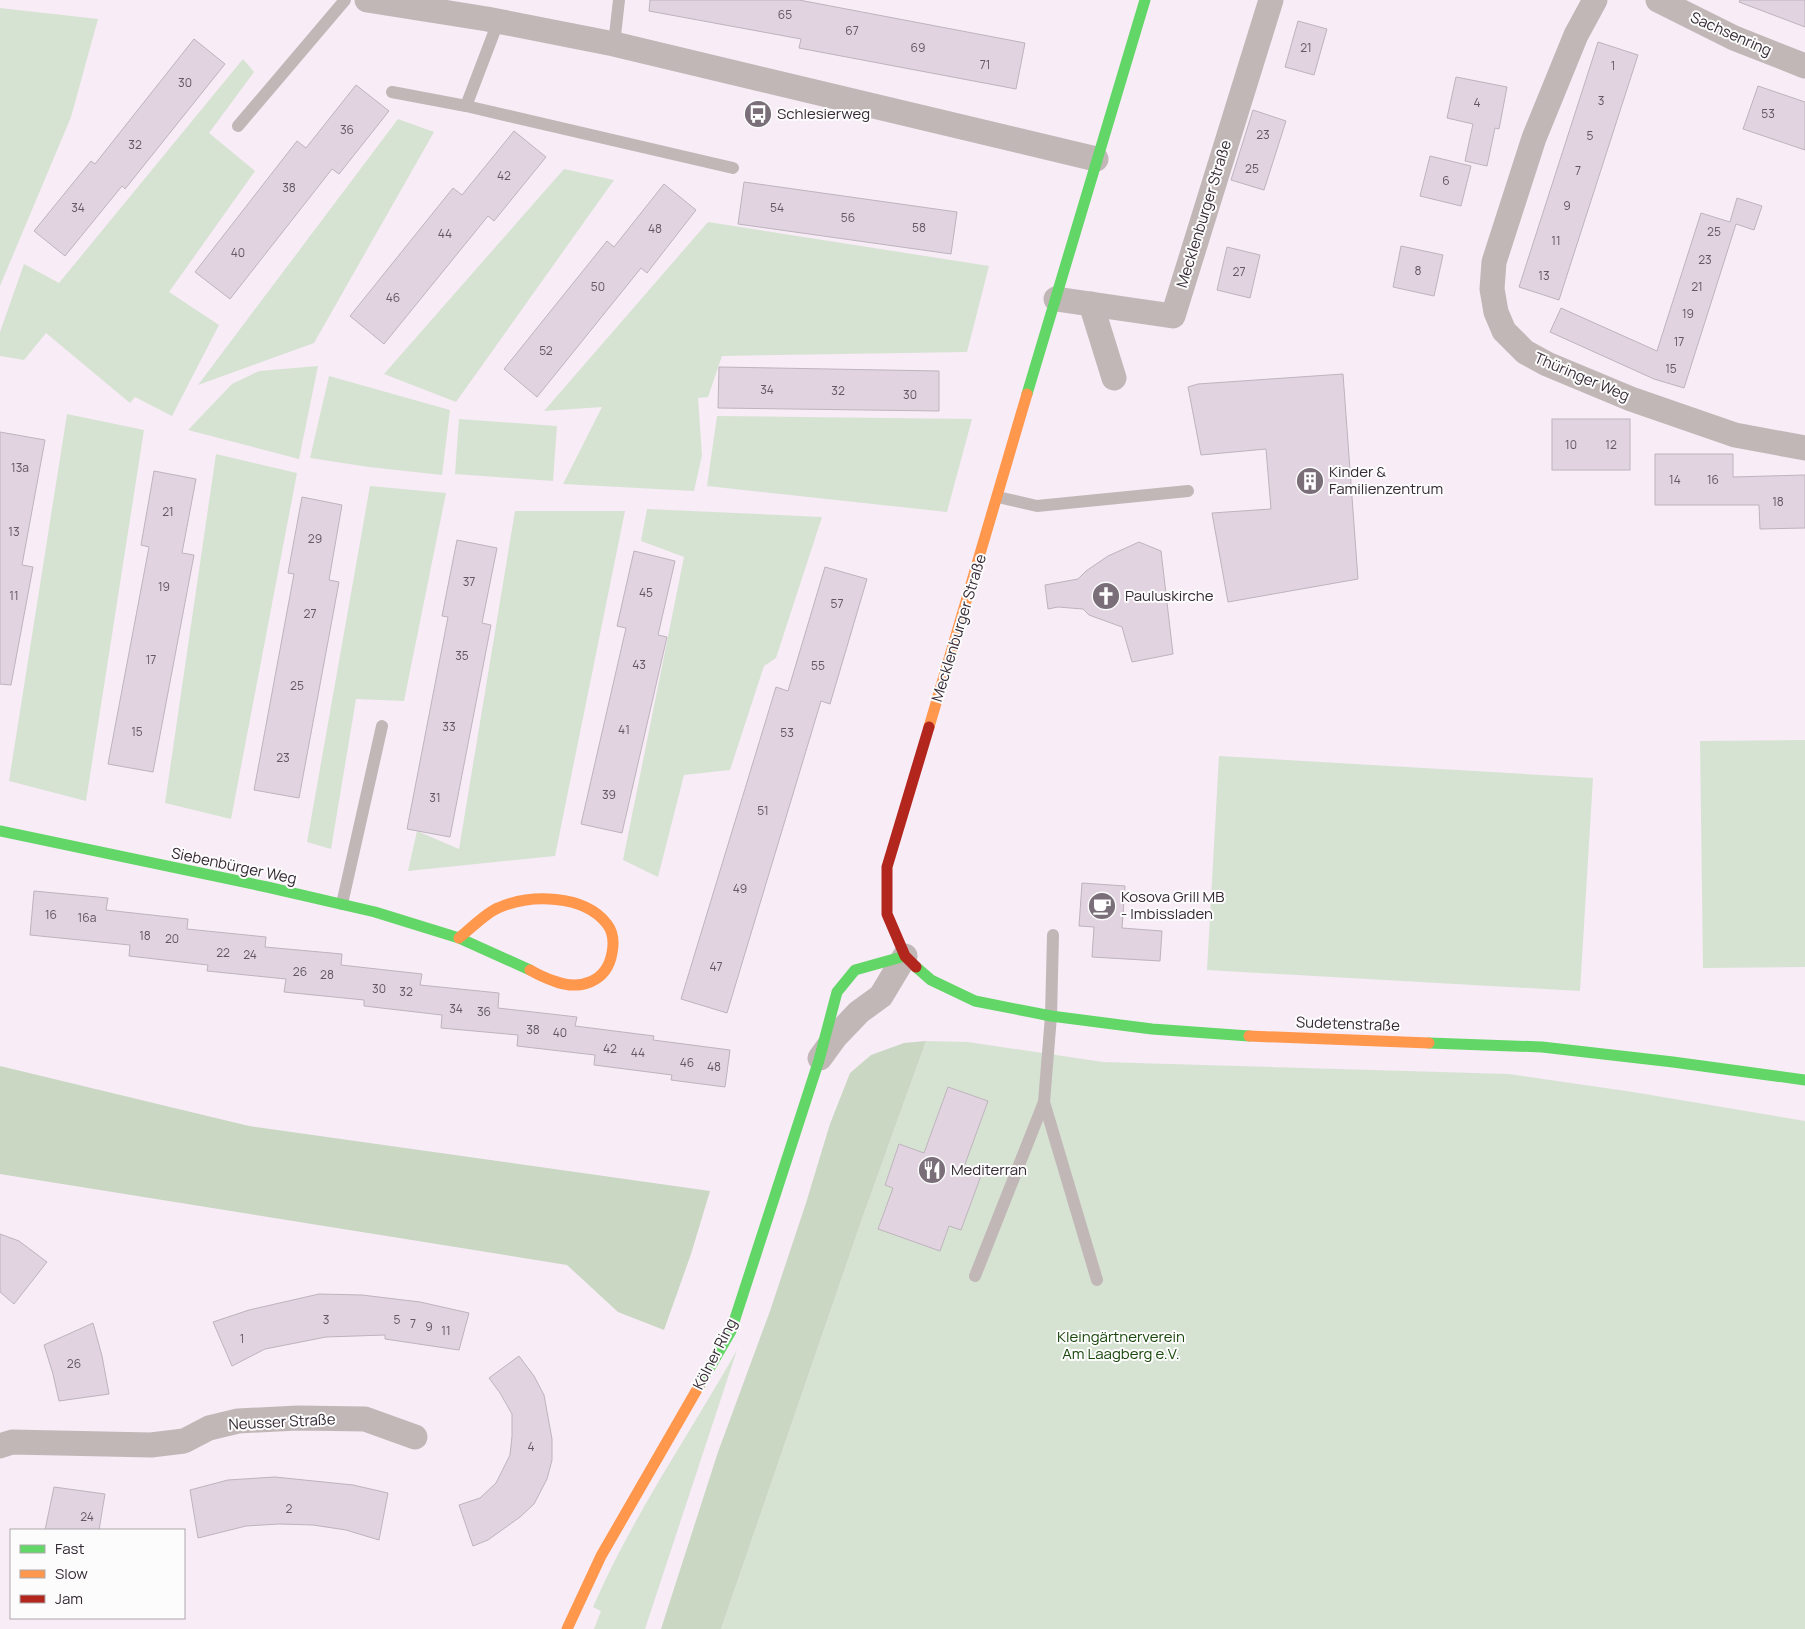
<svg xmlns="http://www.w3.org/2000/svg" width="1805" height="1629" font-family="Manrope,sans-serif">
<rect width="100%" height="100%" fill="#f8ecf7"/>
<!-- green -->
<g fill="#d6e3d2">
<polygon points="0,8 98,19 71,117 0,286"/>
<polygon points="243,59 254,72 209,133 255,171 169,292 219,325 172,416 135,397 130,403 46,333 24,360 0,356 0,332 24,264 59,283"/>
<polygon points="398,119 434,132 314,343 198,385"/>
<polygon points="564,169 614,180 456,402 384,374"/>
<polygon points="708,222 989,266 967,352 722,356 708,397 698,398 702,455 694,491 563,484 602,407 544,411"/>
<polygon points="318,366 299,459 188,430 232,384 259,371"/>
<polygon points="329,376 450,410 442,475 369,467 310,458"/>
<polygon points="67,414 144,430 86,801 9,781"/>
<polygon points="717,416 972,419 947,512 707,486"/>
<polygon points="459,419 557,426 553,481 455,474"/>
<polygon points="216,454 297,473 231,819 165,803"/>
<polygon points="370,486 446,493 404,701 356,699 331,849 307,842"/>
<polygon points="647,509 822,517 776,658 764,666 730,770 684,775 658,877 623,860 684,557 641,541"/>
<polygon points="515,511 625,511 555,856 408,871 417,831 459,849"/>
<polygon points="1805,740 1805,967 1703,968 1700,741"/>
<polygon points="1219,756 1593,778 1580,991 1207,970"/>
<polygon points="926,1041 968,1042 1103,1062 1509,1074 1633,1092 1805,1121 1805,1629 721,1629 863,1216"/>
<path d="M 737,1350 L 645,1629 L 594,1629 L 601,1611 L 593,1607 C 632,1517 689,1435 737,1350 Z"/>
</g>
<!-- forest -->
<g fill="#c9d7c3">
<polygon points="926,1041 863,1216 721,1629 661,1629 718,1452 770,1311 806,1203 830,1124 850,1073 871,1055 904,1043"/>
<polygon points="0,1066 249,1126 710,1191 691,1254 664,1330 618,1312 567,1265 0,1174"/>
</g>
<!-- building -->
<g fill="#e1d3e0" stroke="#beb4bd">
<polygon points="650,0 799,0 1025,43 1016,89 799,48 801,39 649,11"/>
<polygon points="1740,0 1805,0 1805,27 1739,2"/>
<polygon points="1298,21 1327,29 1314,75 1285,67"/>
<polygon points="194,39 225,64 125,189 122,186 65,256 34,231 91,161 95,164"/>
<polygon points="1598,42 1638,55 1559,300 1519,287"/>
<polygon points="1456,77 1507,87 1499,129 1495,128 1487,166 1465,161 1473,124 1447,118"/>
<polygon points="356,85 389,111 339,174 332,169 230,299 195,272 297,141 306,148"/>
<polygon points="1758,86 1805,102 1805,150 1743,129"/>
<polygon points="1253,110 1286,121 1264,190 1231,180"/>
<polygon points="514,131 546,157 494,221 488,216 384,344 350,316 453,188 462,195"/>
<polygon points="1430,156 1471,166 1461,206 1420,196"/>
<polygon points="744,182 957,212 951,254 738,224"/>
<polygon points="664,184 696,210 647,273 641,268 537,397 504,369 607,241 614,247"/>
<polygon points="1737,198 1762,206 1754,230 1736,224 1684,388 1654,379 1550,332 1561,308 1657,351 1701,213 1730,222"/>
<polygon points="1401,246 1443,255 1434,296 1393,287"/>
<polygon points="1227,247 1260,255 1250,298 1217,290"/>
<polygon points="719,367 939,371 939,411 718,408"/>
<polygon points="1343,374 1358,579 1228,602 1212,513 1271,509 1266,449 1201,455 1188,387 1198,384"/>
<rect x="1552" y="419" width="78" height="51"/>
<polygon points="0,432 45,440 22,565 33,567 11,685 0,684"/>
<polygon points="1655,454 1733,454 1733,477 1805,475 1805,528 1760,529 1759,505 1655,505"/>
<polygon points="154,471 196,479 182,553 194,555 153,772 108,764 149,547 141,545"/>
<polygon points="302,497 342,505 329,580 339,582 299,798 254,790 294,574 288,573"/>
<polygon points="457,540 497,548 482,623 491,625 450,837 407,829 448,617 442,616"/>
<polygon points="1139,542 1161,551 1173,654 1132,662 1122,627 1089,615 1083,609 1058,607 1048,609 1045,585 1078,579 1086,571 1108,556"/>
<polygon points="634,551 675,561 658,635 667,637 622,833 581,824 626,628 617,626"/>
<polygon points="825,567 867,579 830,704 821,701 727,1013 681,999 776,687 788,691"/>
<polygon points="1082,883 1125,886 1122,928 1162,931 1160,961 1092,957 1094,927 1079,926"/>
<polygon points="34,891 108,898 106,910 188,919 187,929 266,937 265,947 342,954 341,965 422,974 420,985 499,993 498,1008 577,1017 575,1026 654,1036 653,1040 730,1050 725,1087 671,1080 672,1075 594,1065 595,1055 517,1046 518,1035 441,1028 442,1015 364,1006 364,1000 284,992 286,979 207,971 208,965 129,956 130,945 30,935"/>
<polygon points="948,1087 988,1101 964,1167 982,1173 961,1230 949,1226 940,1251 878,1229 893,1188 885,1185 899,1144 924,1153"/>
<polygon points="0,1234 19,1241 47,1262 14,1304 0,1292"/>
<polygon points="319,1294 362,1295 420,1302 469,1313 459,1350 385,1339 385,1335 326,1337 265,1349 232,1366 213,1322 249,1310"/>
<polygon points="93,1323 102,1356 109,1394 59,1401 53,1374 44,1345"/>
<polygon points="519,1356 534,1376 544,1395 552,1439 552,1460 547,1479 534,1504 520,1517 488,1540 473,1546 459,1505 480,1498 496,1483 510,1455 512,1436 512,1414 500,1393 489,1378"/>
<polygon points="275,1477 353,1485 388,1493 379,1540 346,1530 313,1525 279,1524 246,1526 198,1538 190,1490 228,1480"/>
<polygon points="54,1487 105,1494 99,1530 45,1530"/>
</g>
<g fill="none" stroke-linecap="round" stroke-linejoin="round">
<!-- lane -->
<g stroke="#c2b7b7" stroke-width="12">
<polyline points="614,44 619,0"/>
<polyline points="392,92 466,106 733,168"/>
<polyline points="466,106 498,22"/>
<polyline points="238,126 345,0"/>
<polyline points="998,497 1037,506 1188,491"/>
<polyline points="342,904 382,726"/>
<polyline points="1044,1102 1097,1280"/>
<polyline points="975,1276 1044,1102 1051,1016 1053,935"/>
</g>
<!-- street -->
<g stroke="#c2b7b7" stroke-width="25">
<polyline points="367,0 487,19 614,44 1096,159"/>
<polyline points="1595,0 1576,35 1534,138 1494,262 1492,289 1496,312 1504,331 1525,352 1547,364 1631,399 1735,435 1805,448"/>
<polyline points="1658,0 1734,38 1805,66"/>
<polyline points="1056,299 1173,316 1271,0"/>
<polyline points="1091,304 1114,378"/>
<polyline points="820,1058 836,1036 859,1012 881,996 905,956"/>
<polyline points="0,1446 12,1442 151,1445 184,1441 209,1428 238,1421 298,1418 365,1419 415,1437"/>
</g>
<!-- fast -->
<g stroke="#63d668" stroke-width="11">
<polyline points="1027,394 1145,0"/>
<polyline points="0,831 267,887 375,912 459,938 530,970"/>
<polyline points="916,967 931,980 975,1001 1051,1016 1152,1029 1249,1036"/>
<polyline points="1429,1043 1542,1047 1673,1062 1805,1080"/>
<polyline points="699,1386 731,1331 819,1060 837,992 855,970 905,956"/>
</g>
<!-- slow -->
<g stroke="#ff974d" stroke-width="11">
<polyline points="929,727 1027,394"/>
<path d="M 459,938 C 469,930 487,912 498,908 C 530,894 584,894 607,924 C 614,933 614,943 612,953 C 607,982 580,991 554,981 C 545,978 537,974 530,970"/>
<polyline points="1249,1036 1429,1043"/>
<polyline points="567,1629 601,1556 699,1386"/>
</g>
<!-- jam -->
<polyline stroke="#b3261e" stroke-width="11" points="916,967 905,956 887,914 887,867 929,727"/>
</g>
<!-- icons -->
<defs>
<symbol id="bus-disc" viewBox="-11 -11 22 22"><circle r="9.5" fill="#7a6f79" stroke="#fcfcfc"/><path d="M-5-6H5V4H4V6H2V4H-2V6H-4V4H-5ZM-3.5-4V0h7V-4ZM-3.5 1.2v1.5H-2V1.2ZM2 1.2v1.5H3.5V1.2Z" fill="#fff"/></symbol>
<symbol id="building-disc" viewBox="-11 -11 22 22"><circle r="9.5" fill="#7a6f79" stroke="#fcfcfc"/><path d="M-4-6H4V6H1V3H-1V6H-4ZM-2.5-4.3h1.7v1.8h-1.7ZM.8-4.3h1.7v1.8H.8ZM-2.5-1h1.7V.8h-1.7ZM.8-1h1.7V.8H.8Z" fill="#fff"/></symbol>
<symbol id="church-disc" viewBox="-11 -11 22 22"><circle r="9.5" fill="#7a6f79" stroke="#fcfcfc"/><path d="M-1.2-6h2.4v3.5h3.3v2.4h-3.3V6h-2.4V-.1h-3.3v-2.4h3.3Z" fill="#fff"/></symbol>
<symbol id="cafe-disc" viewBox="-11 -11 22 22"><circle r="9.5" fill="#7a6f79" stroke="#fcfcfc"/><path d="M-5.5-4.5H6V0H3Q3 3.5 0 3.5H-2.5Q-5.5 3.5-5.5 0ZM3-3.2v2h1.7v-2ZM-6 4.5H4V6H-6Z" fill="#fff"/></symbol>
<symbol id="restaurant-disc" viewBox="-11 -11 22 22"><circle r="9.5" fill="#7a6f79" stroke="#fcfcfc"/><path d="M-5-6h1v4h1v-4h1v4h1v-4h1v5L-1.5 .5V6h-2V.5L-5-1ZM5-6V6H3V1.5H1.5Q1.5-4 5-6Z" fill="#fff"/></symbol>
</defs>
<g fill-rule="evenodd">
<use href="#bus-disc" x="742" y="98" width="32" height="32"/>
<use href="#building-disc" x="1294" y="465" width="32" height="32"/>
<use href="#church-disc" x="1090" y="580" width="32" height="32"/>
<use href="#cafe-disc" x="1086" y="890" width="32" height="32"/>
<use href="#restaurant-disc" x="916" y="1154" width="32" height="32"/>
</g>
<g text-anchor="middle" stroke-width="4" stroke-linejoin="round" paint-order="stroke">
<!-- number labels -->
<g font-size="12" fill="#625762">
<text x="785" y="19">65</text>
<text x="852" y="35">67</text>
<text x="918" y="52">69</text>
<text x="1306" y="52">21</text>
<text x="985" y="69">71</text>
<text x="1613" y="70">1</text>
<text x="185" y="87">30</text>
<text x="1601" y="105">3</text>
<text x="1477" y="107">4</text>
<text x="1768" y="118">53</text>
<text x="347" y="134">36</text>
<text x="1263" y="139">23</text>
<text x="1590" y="140">5</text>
<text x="135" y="149">32</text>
<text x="1252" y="173">25</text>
<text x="1578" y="175">7</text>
<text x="504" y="180">42</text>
<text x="1446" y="185">6</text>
<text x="289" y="192">38</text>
<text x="1567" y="210">9</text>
<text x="78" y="212">34</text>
<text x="777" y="212">54</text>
<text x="848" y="222">56</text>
<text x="919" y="232">58</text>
<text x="655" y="233">48</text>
<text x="1714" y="236">25</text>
<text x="445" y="238">44</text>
<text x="1556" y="245">11</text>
<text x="238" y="257">40</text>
<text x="1705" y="264">23</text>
<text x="1418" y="275">8</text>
<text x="1239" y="276">27</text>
<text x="1544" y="280">13</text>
<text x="598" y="291">50</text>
<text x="1697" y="291">21</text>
<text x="393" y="302">46</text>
<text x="1688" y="318">19</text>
<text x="1679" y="346">17</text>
<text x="546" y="355">52</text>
<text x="1671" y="373">15</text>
<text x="767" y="394">34</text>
<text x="838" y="395">32</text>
<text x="910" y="399">30</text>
<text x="1571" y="449">10</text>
<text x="1611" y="449">12</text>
<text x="20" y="472">13a</text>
<text x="1675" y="484">14</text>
<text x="1713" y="484">16</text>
<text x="1778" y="506">18</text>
<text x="168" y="516">21</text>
<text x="14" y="536">13</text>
<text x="315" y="543">29</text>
<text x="469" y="586">37</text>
<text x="164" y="591">19</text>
<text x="646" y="597">45</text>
<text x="14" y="600">11</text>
<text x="837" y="608">57</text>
<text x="310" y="618">27</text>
<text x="462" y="660">35</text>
<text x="151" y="664">17</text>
<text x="639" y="669">43</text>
<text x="818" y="670">55</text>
<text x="297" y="690">25</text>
<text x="449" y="731">33</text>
<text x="624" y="734">41</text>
<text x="137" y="736">15</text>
<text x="787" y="737">53</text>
<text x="283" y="762">23</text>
<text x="609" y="799">39</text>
<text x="435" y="802">31</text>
<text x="763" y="815">51</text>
<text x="740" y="893">49</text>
<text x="51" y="919">16</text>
<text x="87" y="922">16a</text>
<text x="145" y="940">18</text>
<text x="172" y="943">20</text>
<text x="223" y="957">22</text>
<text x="250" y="959">24</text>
<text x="716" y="971">47</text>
<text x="300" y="976">26</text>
<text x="327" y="979">28</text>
<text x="379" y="993">30</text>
<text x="406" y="996">32</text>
<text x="456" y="1013">34</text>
<text x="484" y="1016">36</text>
<text x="533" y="1034">38</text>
<text x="560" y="1037">40</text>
<text x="610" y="1053">42</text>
<text x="638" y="1057">44</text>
<text x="687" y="1067">46</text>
<text x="714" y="1071">48</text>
<text x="326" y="1324">3</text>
<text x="397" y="1324">5</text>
<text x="413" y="1328">7</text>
<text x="429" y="1331">9</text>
<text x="446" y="1335">11</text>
<text x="242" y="1343">1</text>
<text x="74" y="1368">26</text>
<text x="531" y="1451">4</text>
<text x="289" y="1513">2</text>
<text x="87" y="1521">24</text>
</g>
<!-- street labels -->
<g font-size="15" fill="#362b35" stroke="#fcfcfc">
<text transform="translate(1731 34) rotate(24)" y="5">Sachsenring</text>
<text transform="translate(1204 214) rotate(-73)" y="5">Mecklenburger Straße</text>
<text transform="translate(1582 377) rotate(23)" y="5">Thüringer Weg</text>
<text transform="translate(959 628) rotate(-73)" y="5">Mecklenburger Straße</text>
<text transform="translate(234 866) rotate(12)" y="5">Siebenbürger Weg</text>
<text transform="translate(1348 1024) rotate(2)" y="5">Sudetenstraße</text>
<text transform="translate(715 1354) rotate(-63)" y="5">Kölner Ring</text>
<text transform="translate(282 1422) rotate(-3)" y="5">Neusser Straße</text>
</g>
<!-- poi labels -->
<g font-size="15" fill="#362b35" stroke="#fcfcfc" text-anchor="start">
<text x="777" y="119">Schlesierweg</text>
<text x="1329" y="477">Kinder &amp;<tspan x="1329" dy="17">Familienzentrum</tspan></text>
<text x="1125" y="601">Pauluskirche</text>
<text x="1121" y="902">Kosova Grill MB<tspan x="1121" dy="17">- Imbissladen</tspan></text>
<text x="951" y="1175">Mediterran</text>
</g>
<!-- park labels -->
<g font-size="15" fill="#1a480c" stroke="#fcfcfc">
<text x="1121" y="1342">Kleingärtnerverein<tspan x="1121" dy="17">Am Laagberg e.V.</tspan></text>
</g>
</g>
<!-- legend -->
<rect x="10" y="1529" width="175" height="90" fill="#fcfcfc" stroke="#ada8ac"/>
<rect x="20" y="1545" width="25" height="8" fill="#63d668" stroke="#ada8ac"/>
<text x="55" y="1554" font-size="15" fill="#362b35">Fast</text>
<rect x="20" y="1570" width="25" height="8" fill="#ff974d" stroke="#ada8ac"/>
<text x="55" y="1579" font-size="15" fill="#362b35">Slow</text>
<rect x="20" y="1595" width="25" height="8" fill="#b3261e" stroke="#ada8ac"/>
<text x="55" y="1604" font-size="15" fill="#362b35">Jam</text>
</svg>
